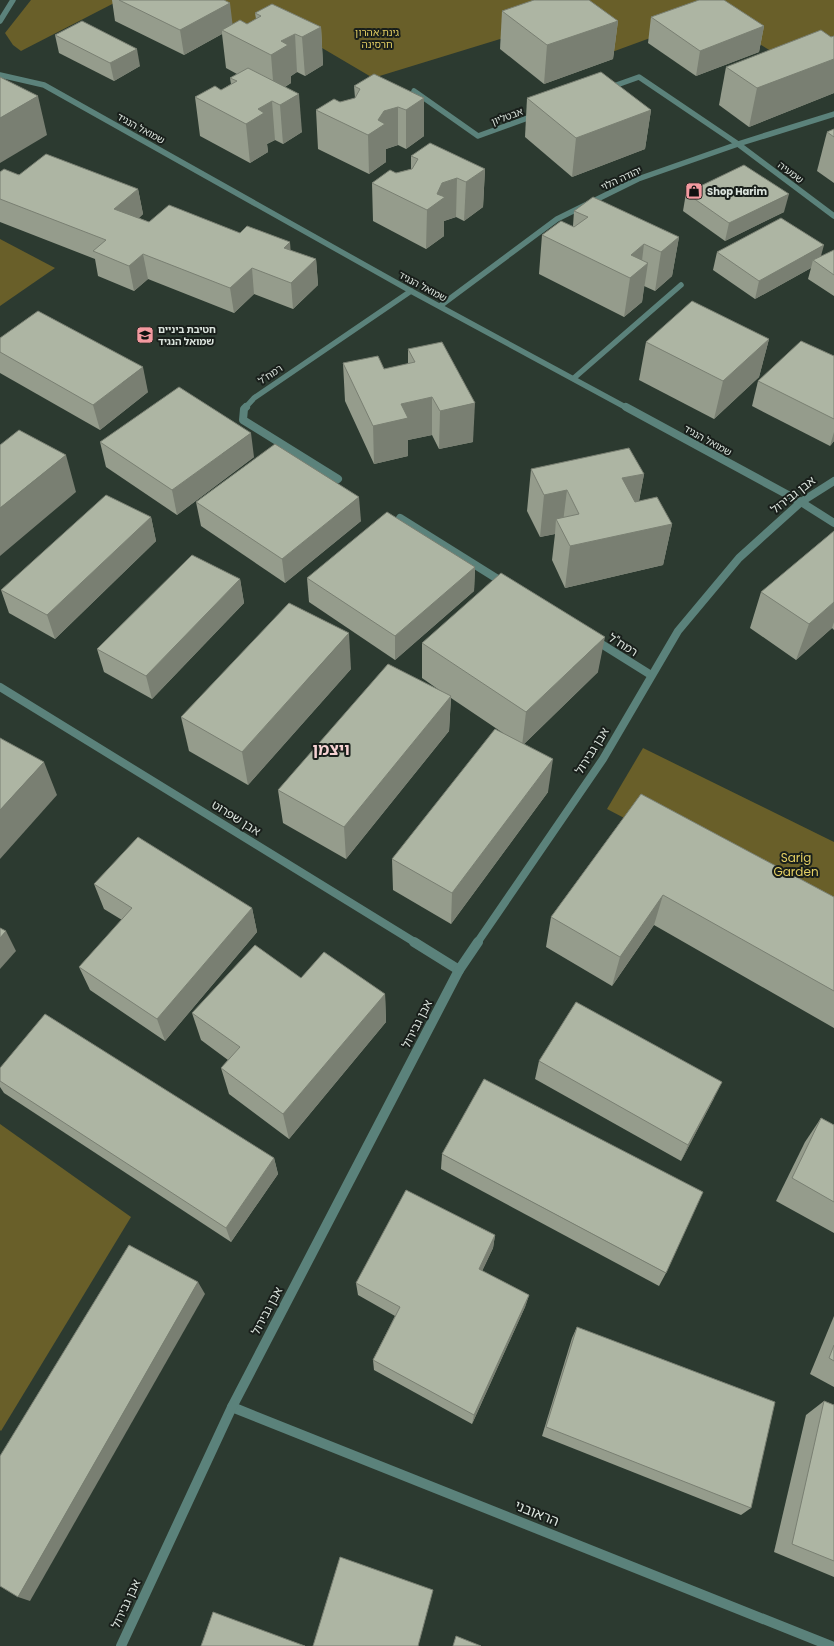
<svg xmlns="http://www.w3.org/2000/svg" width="834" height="1646" font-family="Poppins,'Noto Sans Hebrew',sans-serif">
<rect width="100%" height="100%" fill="#2c3a30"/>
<!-- green -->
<g fill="#695f29">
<polygon points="31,0 120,0 21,51 13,45 5,33"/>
<polygon points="175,0 834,0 834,54 798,68 713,15 612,52 569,18 373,78 278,22 249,40"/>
<polygon points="0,239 55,268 0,306"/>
<polygon points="643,748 834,842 834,928 607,809"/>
<polygon points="0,1124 131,1217 1,1431 0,1430"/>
</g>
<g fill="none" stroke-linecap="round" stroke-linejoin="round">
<!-- lane -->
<polyline stroke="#5b827b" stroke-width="5.5" points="574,378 681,285"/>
<!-- street-far2 -->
<g stroke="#5b827b" stroke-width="5.5">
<polyline points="0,21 13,0"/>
<polyline points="0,75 44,85 411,291 627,408"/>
<polyline points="608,88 639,77 738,144 834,216"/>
<polyline points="414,91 478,136 536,115"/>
<polyline points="440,306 557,219 638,179 738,144 834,114"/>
<polyline points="245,408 254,398 411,291"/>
</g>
<!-- street-far1 -->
<g stroke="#5b827b" stroke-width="8">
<polyline points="246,407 244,409 243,420 338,479"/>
<polyline points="626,407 801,502 834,523"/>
<polyline points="400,518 504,583"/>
<polyline points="595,640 651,675"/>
<polyline points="0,687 416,943"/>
<polyline points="477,943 603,759 678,631 739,558 801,502 834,481"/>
</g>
<!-- street -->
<g stroke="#5b827b" stroke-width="10">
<polyline points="414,942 459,970"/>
<polyline points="232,1407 831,1646"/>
<polyline points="121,1646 232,1407 459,970 478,942"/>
</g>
</g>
<!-- wall -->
<g fill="#959c8c">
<polygon points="112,0 224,0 232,24 247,24 256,19 255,13 321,27 323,65 305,76 297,72 291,76 291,83 285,87 302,132 283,144 275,140 267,144 268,152 250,163 200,136 195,97 221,90 231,84 230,78 237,74 226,68 222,34 184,55 115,21"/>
<polygon points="502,11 618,21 613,59 544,84 500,49"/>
<polygon points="651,17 764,26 759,52 696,76 648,43"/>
<polygon points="55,35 140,66 114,81 59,53"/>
<polygon points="834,36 834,93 749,127 719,105 726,67"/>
<polygon points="354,86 424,98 424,136 406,149 398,145 386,149 386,162 369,174 318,149 316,110 340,102 355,98"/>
<polygon points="527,98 651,110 645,149 572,177 525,137"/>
<polygon points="834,129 834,183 817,171 827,132"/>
<polygon points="411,156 485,169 483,207 464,221 456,217 444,221 444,236 426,249 373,221 372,183 396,173 411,169"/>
<polygon points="0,172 138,189 143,214 139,218 149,222 240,233 316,259 318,285 293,309 254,294 234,313 148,279 134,291 98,276 95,259 0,222"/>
<polygon points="686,193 784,212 725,241 683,211"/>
<polygon points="574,211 679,237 672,276 655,291 644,286 642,302 624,317 539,274 542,235 573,226"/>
<polygon points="834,250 834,296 808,279 811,268 755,299 713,270 717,252 821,257"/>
<polygon points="0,338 148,392 100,430 0,373"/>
<polygon points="769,339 759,377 714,419 639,380 646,342"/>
<polygon points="408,349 473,442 439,449 432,435 408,440 408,456 374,464 345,401 343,363 384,369 408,364"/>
<polygon points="834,356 834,441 830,446 752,406 758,381"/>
<polygon points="100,442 254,457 177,515 106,467"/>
<polygon points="531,469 644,474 639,501 672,524 663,565 565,588 552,560 555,534 540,537 527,511"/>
<polygon points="196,502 361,521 285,583 201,526"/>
<polygon points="151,517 156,541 55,639 9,613 1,590"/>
<polygon points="834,531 834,630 832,628 796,660 750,628 761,592"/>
<polygon points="475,567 474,591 395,660 309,602 307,578"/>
<polygon points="240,579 244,603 152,699 104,672 97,649"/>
<polygon points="422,643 598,672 524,744 548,792 451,924 393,890 392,859 503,733 451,698 449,731 346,859 283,823 278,790 442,692 422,678"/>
<polygon points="351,669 248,785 189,751 181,717"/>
<polygon points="641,794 834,897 834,1028 654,925 612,986 546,947 551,917"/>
<polygon points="94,884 252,908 257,932 165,1041 90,990 79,967 122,920 104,909"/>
<polygon points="301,978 385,994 386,1022 289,1139 229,1094 221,1068 228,1060 201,1040 192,1013"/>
<polygon points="539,1061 714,1098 681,1161 535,1079"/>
<polygon points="0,1068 274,1158 278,1174 231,1242 4,1093 0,1087"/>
<polygon points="821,1118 834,1125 834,1233 776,1201 805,1142"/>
<polygon points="442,1154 666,1273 659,1286 441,1169"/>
<polygon points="495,1235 493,1248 482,1271 529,1295 525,1307 472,1424 374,1370 373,1360 395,1316 358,1295 356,1283"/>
<polygon points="834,1316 834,1387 810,1374"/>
<polygon points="577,1327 751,1508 741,1515 542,1436 572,1338"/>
<polygon points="824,1401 834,1405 834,1577 774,1552 806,1415"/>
</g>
<!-- shaded-wall -->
<g fill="#797f72">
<polygon points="230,3 233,28 222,30 222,34 184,55 180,30"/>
<polygon points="618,21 613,59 544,84 547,45"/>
<polygon points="764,26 759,52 696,76 700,51"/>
<polygon points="321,27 323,65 305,76 302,37"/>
<polygon points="295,34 297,72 291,76 291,83 274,93 271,55 281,41"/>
<polygon points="137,49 140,66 114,81 110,63"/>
<polygon points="834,59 834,93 749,127 757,88"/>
<polygon points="299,94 302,132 283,144 280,105"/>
<polygon points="38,96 47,135 0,163 0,118"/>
<polygon points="424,98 424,136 406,149 406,110"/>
<polygon points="272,101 275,140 267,144 268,152 250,163 246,124 258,109"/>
<polygon points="398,107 398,145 386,149 386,162 369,174 368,135 384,111"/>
<polygon points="651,110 645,149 572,177 576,138"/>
<polygon points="485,169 483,207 464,221 466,182"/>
<polygon points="457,178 456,217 444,221 444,236 426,249 427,210 437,194 442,183"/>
<polygon points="138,189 143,214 120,234 114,209"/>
<polygon points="789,194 784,212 725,241 729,223"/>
<polygon points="679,237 672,276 655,291 661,252"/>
<polygon points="290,242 292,268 284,248"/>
<polygon points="644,244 641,269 648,263 642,302 624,317 630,278 631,255"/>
<polygon points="824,245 819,263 813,260 811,268 755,299 759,281"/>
<polygon points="143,254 148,279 134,291 129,266"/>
<polygon points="316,259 318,285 293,309 291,283"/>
<polygon points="252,268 254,294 234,313 230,288"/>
<polygon points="769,339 759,377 714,419 723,381"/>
<polygon points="143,367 148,392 100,430 93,405"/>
<polygon points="432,397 432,435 408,440 408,456 374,464 373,426 401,404"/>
<polygon points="475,403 473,442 439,449 440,411"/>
<polygon points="834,432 834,441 830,446"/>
<polygon points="251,433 254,457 177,515 172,490"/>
<polygon points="66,455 76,492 0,556 0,508"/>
<polygon points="644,474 636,516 622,478"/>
<polygon points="567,490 562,530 556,519 555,534 540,537 544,495"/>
<polygon points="359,497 361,521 285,583 282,559"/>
<polygon points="151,517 156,541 55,639 47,615"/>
<polygon points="672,524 663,565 565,588 570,546"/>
<polygon points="475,567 474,591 395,660 395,636"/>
<polygon points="240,579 244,603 152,699 146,676"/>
<polygon points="834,602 834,622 832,628 796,660 809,624"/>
<polygon points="349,633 351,669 248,785 242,752"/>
<polygon points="605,637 598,672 522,746 526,712"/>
<polygon points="451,696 449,731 346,859 344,827"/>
<polygon points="553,759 548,792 451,924 452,893"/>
<polygon points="44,762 57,795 0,859 0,810"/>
<polygon points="663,895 654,925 612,986 620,957"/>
<polygon points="252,908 257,932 165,1041 157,1019"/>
<polygon points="6,931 16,951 0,969 0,938"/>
<polygon points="385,994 386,1022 289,1139 283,1114"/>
<polygon points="722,1082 714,1098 681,1161 688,1145"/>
<polygon points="274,1158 278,1174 231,1242 226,1228"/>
<polygon points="495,1235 493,1248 477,1282 479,1269"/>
<polygon points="198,1282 205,1294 30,1601 18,1597"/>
<polygon points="529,1295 525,1307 472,1424 474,1415"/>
</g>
<!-- building -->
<g fill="#adb5a3" stroke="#797f72">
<polygon points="119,0 224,0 230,3 180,30"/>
<polygon points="534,0 589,0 618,21 547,45 502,11"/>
<polygon points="699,0 724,0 764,26 700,51 651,17"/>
<polygon points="272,4 321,27 302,37 295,34 281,41 288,45 271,55 222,30 240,20 247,24 261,16 255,13"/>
<polygon points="82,21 137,49 110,63 55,35"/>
<polygon points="821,30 831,37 834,36 834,59 757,88 726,67"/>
<polygon points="248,68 299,94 280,105 272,101 258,109 264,113 246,124 195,97 215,86 221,90 237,81 230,78"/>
<polygon points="601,72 651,110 576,138 527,98"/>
<polygon points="374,74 424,98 406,110 398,107 384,111 378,120 385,124 368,135 316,110 334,99 340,102 355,98 360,89 354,86"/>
<polygon points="0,77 38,96 0,118"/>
<polygon points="834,129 834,137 827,132"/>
<polygon points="430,143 485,169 466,182 457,178 442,183 437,194 445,197 427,210 372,183 390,170 396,173 412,169 418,159 411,156"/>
<polygon points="46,154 138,189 114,209 149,222 169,205 240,233 247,226 290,242 284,248 316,259 291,283 252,268 230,288 143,254 129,266 93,251 106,240 0,199 0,172 4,169 19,175"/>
<polygon points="744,165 789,194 729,223 686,193"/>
<polygon points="593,197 679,237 661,252 644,244 631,255 648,263 630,278 542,235 561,221 574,227 588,217 574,211"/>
<polygon points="781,218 824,245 759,281 717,252"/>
<polygon points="834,250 834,275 813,260"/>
<polygon points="692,301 769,339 723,381 646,342"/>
<polygon points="38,311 143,367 93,405 0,352 0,338"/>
<polygon points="801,341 834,356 834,419 758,381"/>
<polygon points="442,342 475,403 440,411 432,397 401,404 408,418 373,426 343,363 378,356 384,369 415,362 408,349"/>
<polygon points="179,387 251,433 172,490 100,442"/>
<polygon points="19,430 66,455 0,508 0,445"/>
<polygon points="275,444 359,497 282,559 196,502"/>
<polygon points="629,448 644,474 622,478 635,502 657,497 672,524 570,546 556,519 579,514 567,490 544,495 531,469"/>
<polygon points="106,495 151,517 47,615 1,590"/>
<polygon points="387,512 475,567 395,636 307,578"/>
<polygon points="834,531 834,602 809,624 761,592"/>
<polygon points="192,555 240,579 146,676 97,649"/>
<polygon points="501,573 605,637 526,712 422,643"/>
<polygon points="289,603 349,633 242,752 181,717"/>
<polygon points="388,664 451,696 344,827 278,790"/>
<polygon points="495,729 553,759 452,893 392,859"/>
<polygon points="0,738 44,762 0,810"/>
<polygon points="641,794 834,897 834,991 663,895 620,957 551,917"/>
<polygon points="138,837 252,908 157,1019 79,967 132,908 94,884"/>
<polygon points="0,928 6,931 0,938"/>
<polygon points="255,945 301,978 324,952 385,994 283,1114 221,1068 240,1047 192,1013"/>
<polygon points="576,1002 722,1082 688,1145 539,1061"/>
<polygon points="45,1014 274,1158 226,1228 0,1081 0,1068"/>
<polygon points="484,1079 703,1192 666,1273 442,1154"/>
<polygon points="821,1118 834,1125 834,1202 792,1178"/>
<polygon points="406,1190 495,1235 479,1269 529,1295 474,1415 373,1360 400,1307 356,1283"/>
<polygon points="129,1245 198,1282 18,1597 0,1586 0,1456"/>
<polygon points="577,1327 775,1402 751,1508 546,1427"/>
<polygon points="834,1345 834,1361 829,1358"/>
<polygon points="824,1401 834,1405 834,1561 792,1544"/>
<polygon points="340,1557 433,1590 418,1646 313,1646"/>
<polygon points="213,1612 305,1646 201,1646"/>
<polygon points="456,1636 481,1646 453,1646"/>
</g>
<!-- icons -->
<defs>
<symbol id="shop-square" viewBox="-11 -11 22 22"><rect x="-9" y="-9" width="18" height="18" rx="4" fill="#f49aa0" stroke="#191f1b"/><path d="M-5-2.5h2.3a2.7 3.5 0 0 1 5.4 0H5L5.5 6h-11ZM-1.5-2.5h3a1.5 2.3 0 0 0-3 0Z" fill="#111"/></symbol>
<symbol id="school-square" viewBox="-11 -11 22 22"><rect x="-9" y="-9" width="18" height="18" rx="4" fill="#f49aa0" stroke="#191f1b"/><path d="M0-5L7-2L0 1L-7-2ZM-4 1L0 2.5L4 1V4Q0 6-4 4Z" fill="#111"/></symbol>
</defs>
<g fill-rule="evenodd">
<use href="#shop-square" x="684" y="181" width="20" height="20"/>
<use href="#school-square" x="135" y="325" width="20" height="20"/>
</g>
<g text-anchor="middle" stroke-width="4" stroke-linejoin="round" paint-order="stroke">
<!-- far-park labels -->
<g font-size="10" fill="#e4cf63" stroke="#191f1b">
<text x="377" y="36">גינת אהרון<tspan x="377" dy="12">חרסינה</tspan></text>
</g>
<!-- far-street labels -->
<g font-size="10" fill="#dbe4dd" stroke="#191f1b">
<text transform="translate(507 116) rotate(-20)" y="4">אבטליון</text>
<text transform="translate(141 128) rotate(29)" y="4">שמואל הנגיד</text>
<text transform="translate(791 172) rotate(37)" y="4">שמעיה</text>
<text transform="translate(621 178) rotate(-25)" y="4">יהודה הלוי</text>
<text transform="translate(423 286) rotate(28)" y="4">שמואל הנגיד</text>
<text transform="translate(270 374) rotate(-34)" y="4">רמח"ל</text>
<text transform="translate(708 440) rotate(29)" y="4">שמואל הנגיד</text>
</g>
<!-- far-poi labels -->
<g font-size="10" font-weight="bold" fill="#dbe4dd" stroke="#191f1b" text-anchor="start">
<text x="707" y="195">Shop Harim</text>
<text x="158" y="333">חטיבת ביניים<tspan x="158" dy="12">שמואל הנגיד</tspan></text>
</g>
<!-- street labels -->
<g font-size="12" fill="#dbe4dd" stroke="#191f1b">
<text transform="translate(793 495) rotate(-38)" y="4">אבן גבירול</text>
<text transform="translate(623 645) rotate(32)" y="4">רמח"ל</text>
<text transform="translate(592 751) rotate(-58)" y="4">אבן גבירול</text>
<text transform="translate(236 818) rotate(32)" y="4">אבן שפרוט</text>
<text transform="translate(417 1024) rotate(-63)" y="4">אבן גבירול</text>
<text transform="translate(267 1311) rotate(-62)" y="4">אבן גבירול</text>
<text transform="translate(126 1604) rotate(-65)" y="4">אבן גבירול</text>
</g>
<!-- park labels -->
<g font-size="12" fill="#e4cf63" stroke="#191f1b">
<text x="796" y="862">Sarig<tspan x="796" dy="14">Garden</tspan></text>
</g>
<!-- near-street labels -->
<g font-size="14" fill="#dbe4dd" stroke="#191f1b">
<text transform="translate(537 1513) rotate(22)" y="5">הראובני</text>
</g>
<!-- district labels -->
<g font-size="16" font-weight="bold" fill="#f6d2d3" stroke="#191f1b">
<text x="331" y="755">ויצמן</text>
</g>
</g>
</svg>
